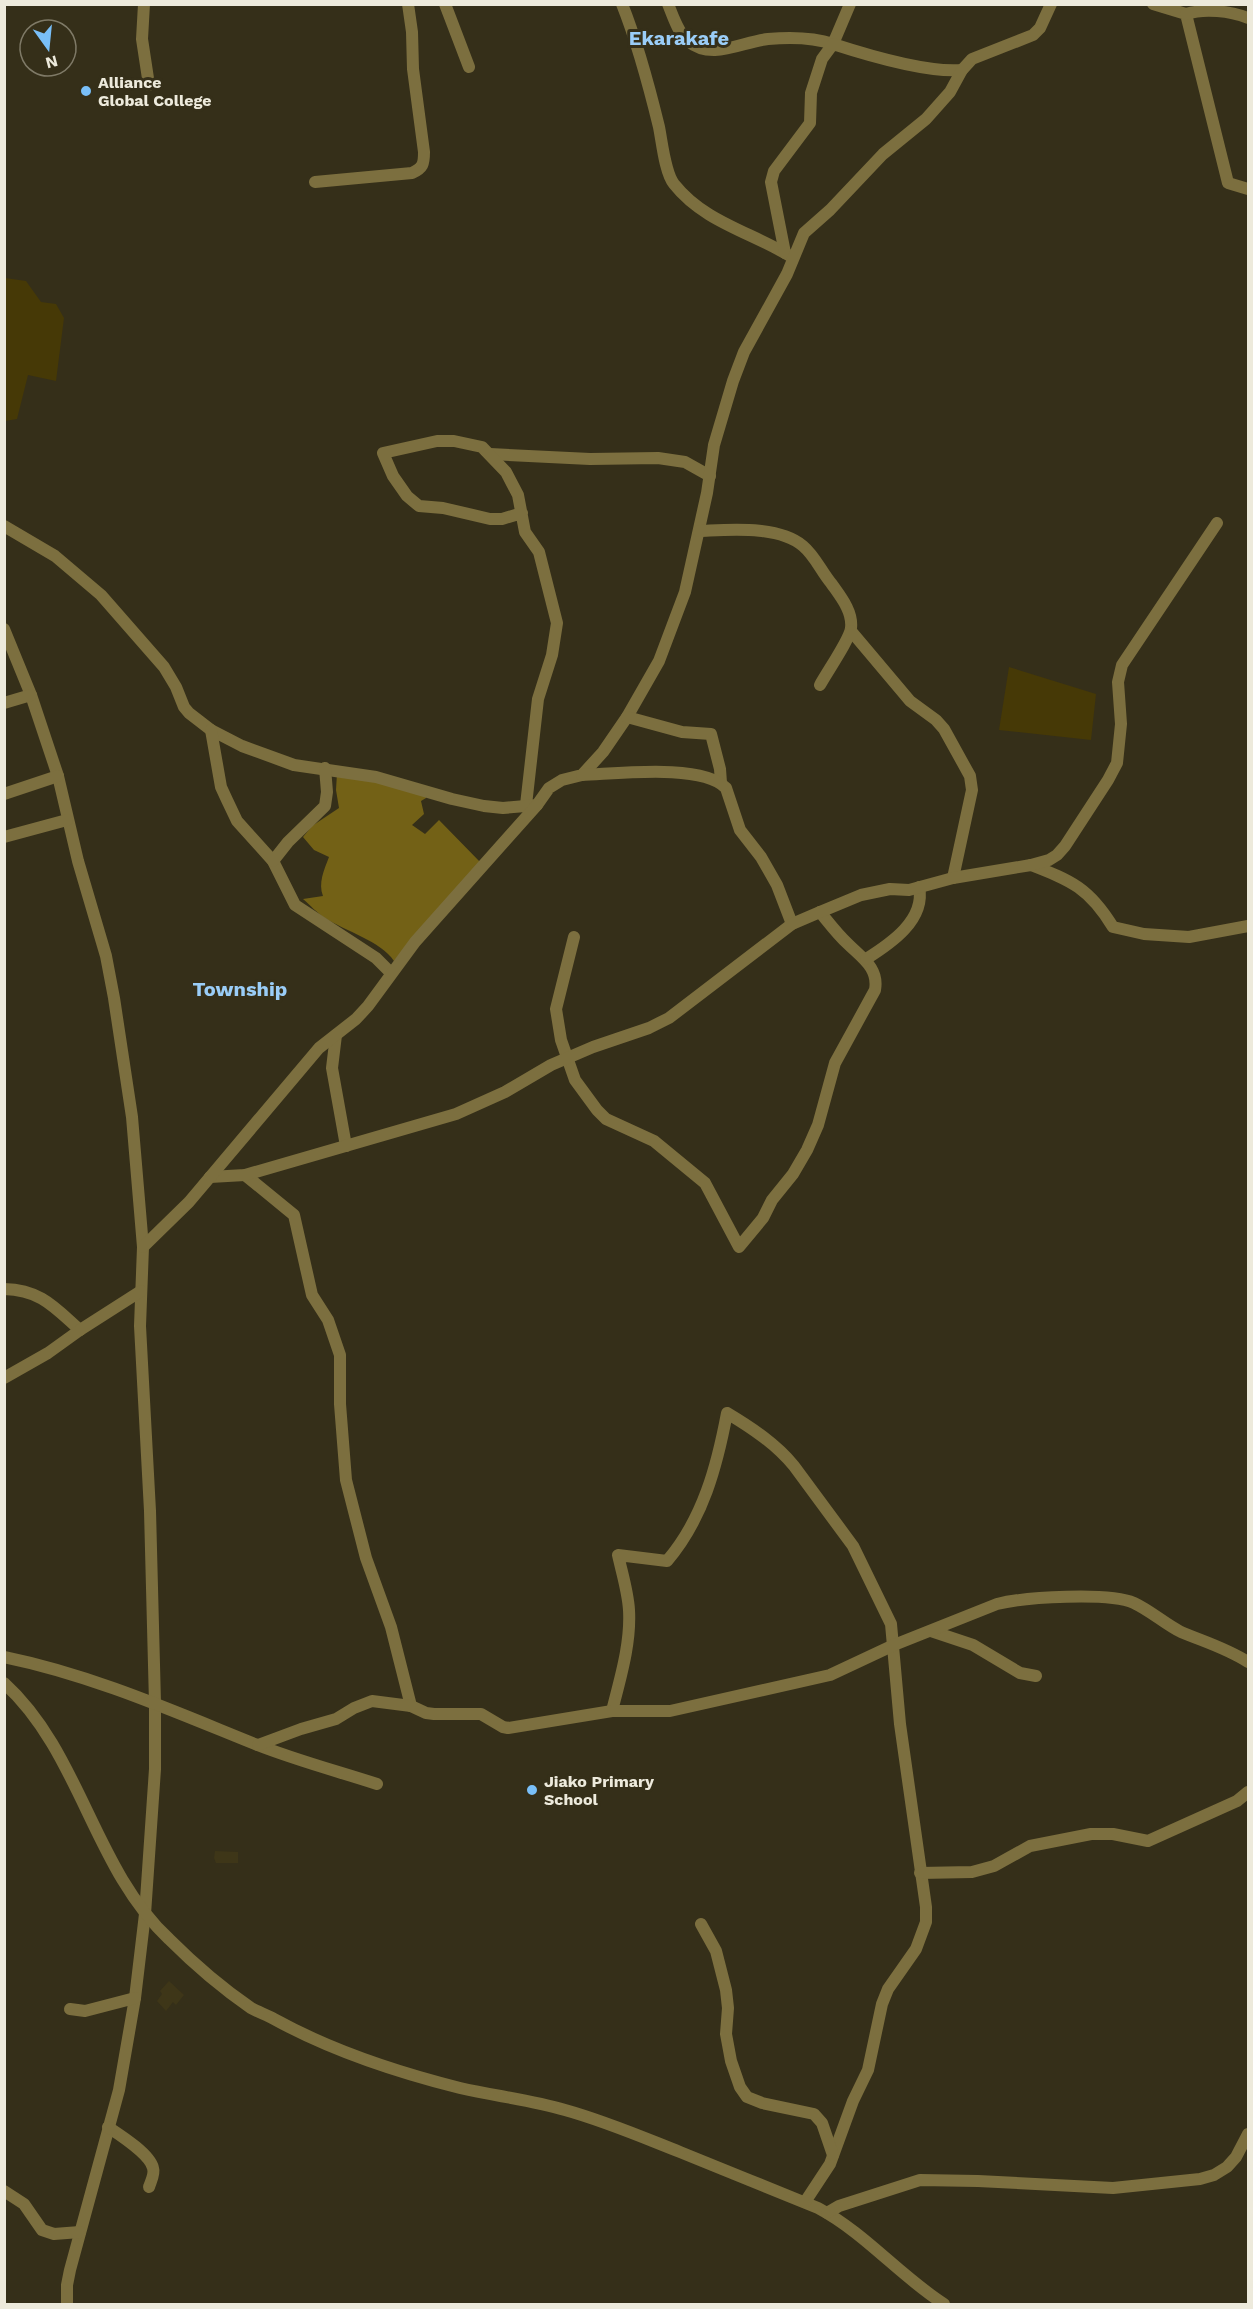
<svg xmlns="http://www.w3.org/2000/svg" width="1253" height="2309" font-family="'Work Sans',sans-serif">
<rect width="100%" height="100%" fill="#352f19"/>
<!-- built -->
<g fill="#3e3618">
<polygon points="215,1851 238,1852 238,1863 216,1863 214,1858"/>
<polygon points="169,1981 184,1995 176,2005 173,2002 166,2011 157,2001 162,1994 160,1991"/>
</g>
<!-- green -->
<g fill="#463906">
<polygon points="5,278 26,281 41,302 56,304 64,318 56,381 28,375 17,419 5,421"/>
<polygon points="1009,667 1096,694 1091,740 999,730"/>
</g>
<!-- forest -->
<path fill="#736116" d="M 337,773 L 427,789 L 426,798 L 421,801 L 424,814 L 412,825 L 425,834 L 439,820 L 481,863 L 394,961 C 381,941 345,931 325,918 C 317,913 310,905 303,899 L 323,896 C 318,883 324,870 329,857 L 314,850 L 303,837 L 312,826 L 339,808 L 336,790 Z"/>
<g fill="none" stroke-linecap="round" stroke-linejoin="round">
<!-- minor -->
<g stroke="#7c6f3f" stroke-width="12">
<polyline points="144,4 142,39 149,85"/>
<polyline points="445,4 469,67"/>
<path d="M 622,4 C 638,44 649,86 659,127 C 662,142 665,173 674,184 C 704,222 751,232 790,256"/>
<path d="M 668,4 C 673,16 678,33 688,41 C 712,61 741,42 768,39 C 790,37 812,37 833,44 L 850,4"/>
<polyline points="1153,4 1186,14 1228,183 1248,189"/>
<path d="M 1186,14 C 1205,8 1230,11 1248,18"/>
<path d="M 315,182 L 412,173 C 423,168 424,164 424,152 L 413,69 L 412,32 L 408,4"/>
<path d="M 785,253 L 771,182 L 774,171 L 810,123 L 811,93 L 822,59 L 833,44 C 867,55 927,73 962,70"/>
<polyline points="490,454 590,459 658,458 685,462 710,476"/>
<polyline points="522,513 502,519 490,519 443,508 419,506 407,496 393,476 383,453 437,441 454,441 482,447 506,472 518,495 525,532 539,552 557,623 552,655 538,699 526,805"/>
<polyline points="4,526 55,556 101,595 164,667 176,687 184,707 189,713 211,730 242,746 294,765 376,777 452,799 484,806 503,808 537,805 549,788 562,780 582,775 603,752 627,717 659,661 685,592 707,493 714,445 733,381 744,352 787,274 804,233 830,210 883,154 926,119 950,92 962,70 972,59 1033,35 1040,28 1051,4"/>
<path d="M 699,531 C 729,530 778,525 803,546 C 815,556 821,571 831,583 C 840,596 853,611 851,628 C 850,639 827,672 820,685"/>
<polyline points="4,629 31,695 58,776 78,861 106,956 114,998 132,1117 143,1247 140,1326 150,1511 155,1703 155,1769 145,1914 135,1998 119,2090 70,2270 67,2285 67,2304"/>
<polyline points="851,631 910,701 936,720 944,729 970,776 972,790 953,878"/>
<polyline points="4,703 31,695"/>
<polyline points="627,717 682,732 711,734 720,769 721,783"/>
<polyline points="211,730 221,787 227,800 237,821 273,861 295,905 376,958 391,973"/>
<path d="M 582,775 C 615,774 702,763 726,788 L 740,830 L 761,857 L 777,885 L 792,924"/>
<polyline points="4,794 58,776"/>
<polyline points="4,837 67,820"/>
<polyline points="273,861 288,842 325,806 327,792 325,768"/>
<path d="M 1031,865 C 1072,881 1089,888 1113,927 L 1144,934 L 1189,937 L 1248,926"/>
<path d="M 574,937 L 556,1009 L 561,1040 L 575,1080 L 597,1110 L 606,1119 L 654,1141 L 705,1183 L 739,1247 L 763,1218 L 772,1200 L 793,1174 L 807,1150 L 818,1125 L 835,1063 L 875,990 C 879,968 862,958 848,944 C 838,935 829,923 820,912"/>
<path d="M 866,959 C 890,944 926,920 919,887"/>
<polyline points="336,1035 332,1068 346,1146"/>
<polyline points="245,1175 294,1215 312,1295 328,1320 340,1355 340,1404 346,1480 366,1558 391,1627 411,1706"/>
<polyline points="210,1177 245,1175 456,1114 505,1092 551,1065 593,1047 649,1028 669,1018 792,924 820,912 861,895 890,889 909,890 953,878 1031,865 1049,860 1057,855 1065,846 1108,780 1117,763 1121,724 1118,682 1122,665 1217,523"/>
<polyline points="143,1247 189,1202 319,1048 356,1019 368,1006 415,942 537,805"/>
<path d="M 4,1289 C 41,1290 54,1307 80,1330"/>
<polyline points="4,1378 48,1353 80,1330 141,1291"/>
<polyline points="931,1631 973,1645 1020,1673 1036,1676"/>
<path d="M 4,1657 C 92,1675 173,1711 255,1744 C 295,1760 337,1771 377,1784"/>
<path d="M 4,1683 C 81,1753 93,1868 169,1939 C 194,1964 222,1988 251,2008 C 258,2012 267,2015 274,2019 C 332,2051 396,2072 460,2088 C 495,2096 531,2100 565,2110 C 605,2121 642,2137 680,2152 C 726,2171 772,2189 818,2208 C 865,2233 900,2276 944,2304"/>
<path d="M 612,1711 C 620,1679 631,1644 629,1610 C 628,1592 622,1573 618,1555 L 667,1561 C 703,1519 717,1466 727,1413 C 752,1428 776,1444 794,1466 L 853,1546 L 891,1624 L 900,1724 L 926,1907 L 926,1922 L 916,1949 L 888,1989 L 882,2004 L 868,2070 L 853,2101 L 830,2164 L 805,2202"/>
<path d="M 258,1745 L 301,1729 L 336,1719 L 354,1708 L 372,1701 L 411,1706 L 426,1713 L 434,1714 L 481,1714 L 503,1727 L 508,1728 L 612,1711 L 670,1711 L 830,1675 L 894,1645 L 997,1604 C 1025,1597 1109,1592 1134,1603 C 1151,1611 1165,1624 1181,1632 C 1205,1642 1226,1648 1248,1662"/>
<polyline points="920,1873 972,1872 994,1866 1030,1846 1091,1834 1113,1834 1148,1841 1237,1801 1248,1792"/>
<polyline points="701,1924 716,1951 726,1990 728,2008 726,2034 731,2061 740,2087 747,2097 762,2103 814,2114 822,2123 833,2155"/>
<polyline points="70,2009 85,2011 135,1998"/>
<path d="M 108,2127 C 120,2135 150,2154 153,2168 C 155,2174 151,2181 149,2187"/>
<polyline points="4,2191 24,2204 42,2230 54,2234 80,2232"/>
<polyline points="827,2213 839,2206 920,2180 978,2181 1113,2188 1200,2179 1214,2175 1227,2167 1236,2157 1248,2134"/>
</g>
</g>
<!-- markers -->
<g fill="#79bff8" stroke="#352f19" stroke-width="2">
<circle cx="86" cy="91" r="6"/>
<circle cx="532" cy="1790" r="6"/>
</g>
<g text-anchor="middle" stroke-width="6" stroke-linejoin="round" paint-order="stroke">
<!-- poi labels -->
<g font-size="16" font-weight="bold" fill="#edeadc" stroke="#352f19" text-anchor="start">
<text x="98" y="88">Alliance<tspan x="98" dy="18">Global College</tspan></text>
<text x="544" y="1787">Jiako Primary<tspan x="544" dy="18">School</tspan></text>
</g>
<!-- quarter labels -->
<g font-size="20" font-weight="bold" fill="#9acdf7" stroke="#352f19">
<text x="679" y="45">Ekarakafe</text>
<text x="240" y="996">Township</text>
</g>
</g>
<!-- border -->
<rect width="1253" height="2309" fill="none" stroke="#edeadc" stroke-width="12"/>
<!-- north arrow -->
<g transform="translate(48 48) rotate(165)"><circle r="28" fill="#352f19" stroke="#7f7a67" stroke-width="1.5"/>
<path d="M0-4.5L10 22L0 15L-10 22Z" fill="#79bff8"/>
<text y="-9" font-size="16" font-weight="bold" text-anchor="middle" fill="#edeadc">N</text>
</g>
</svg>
